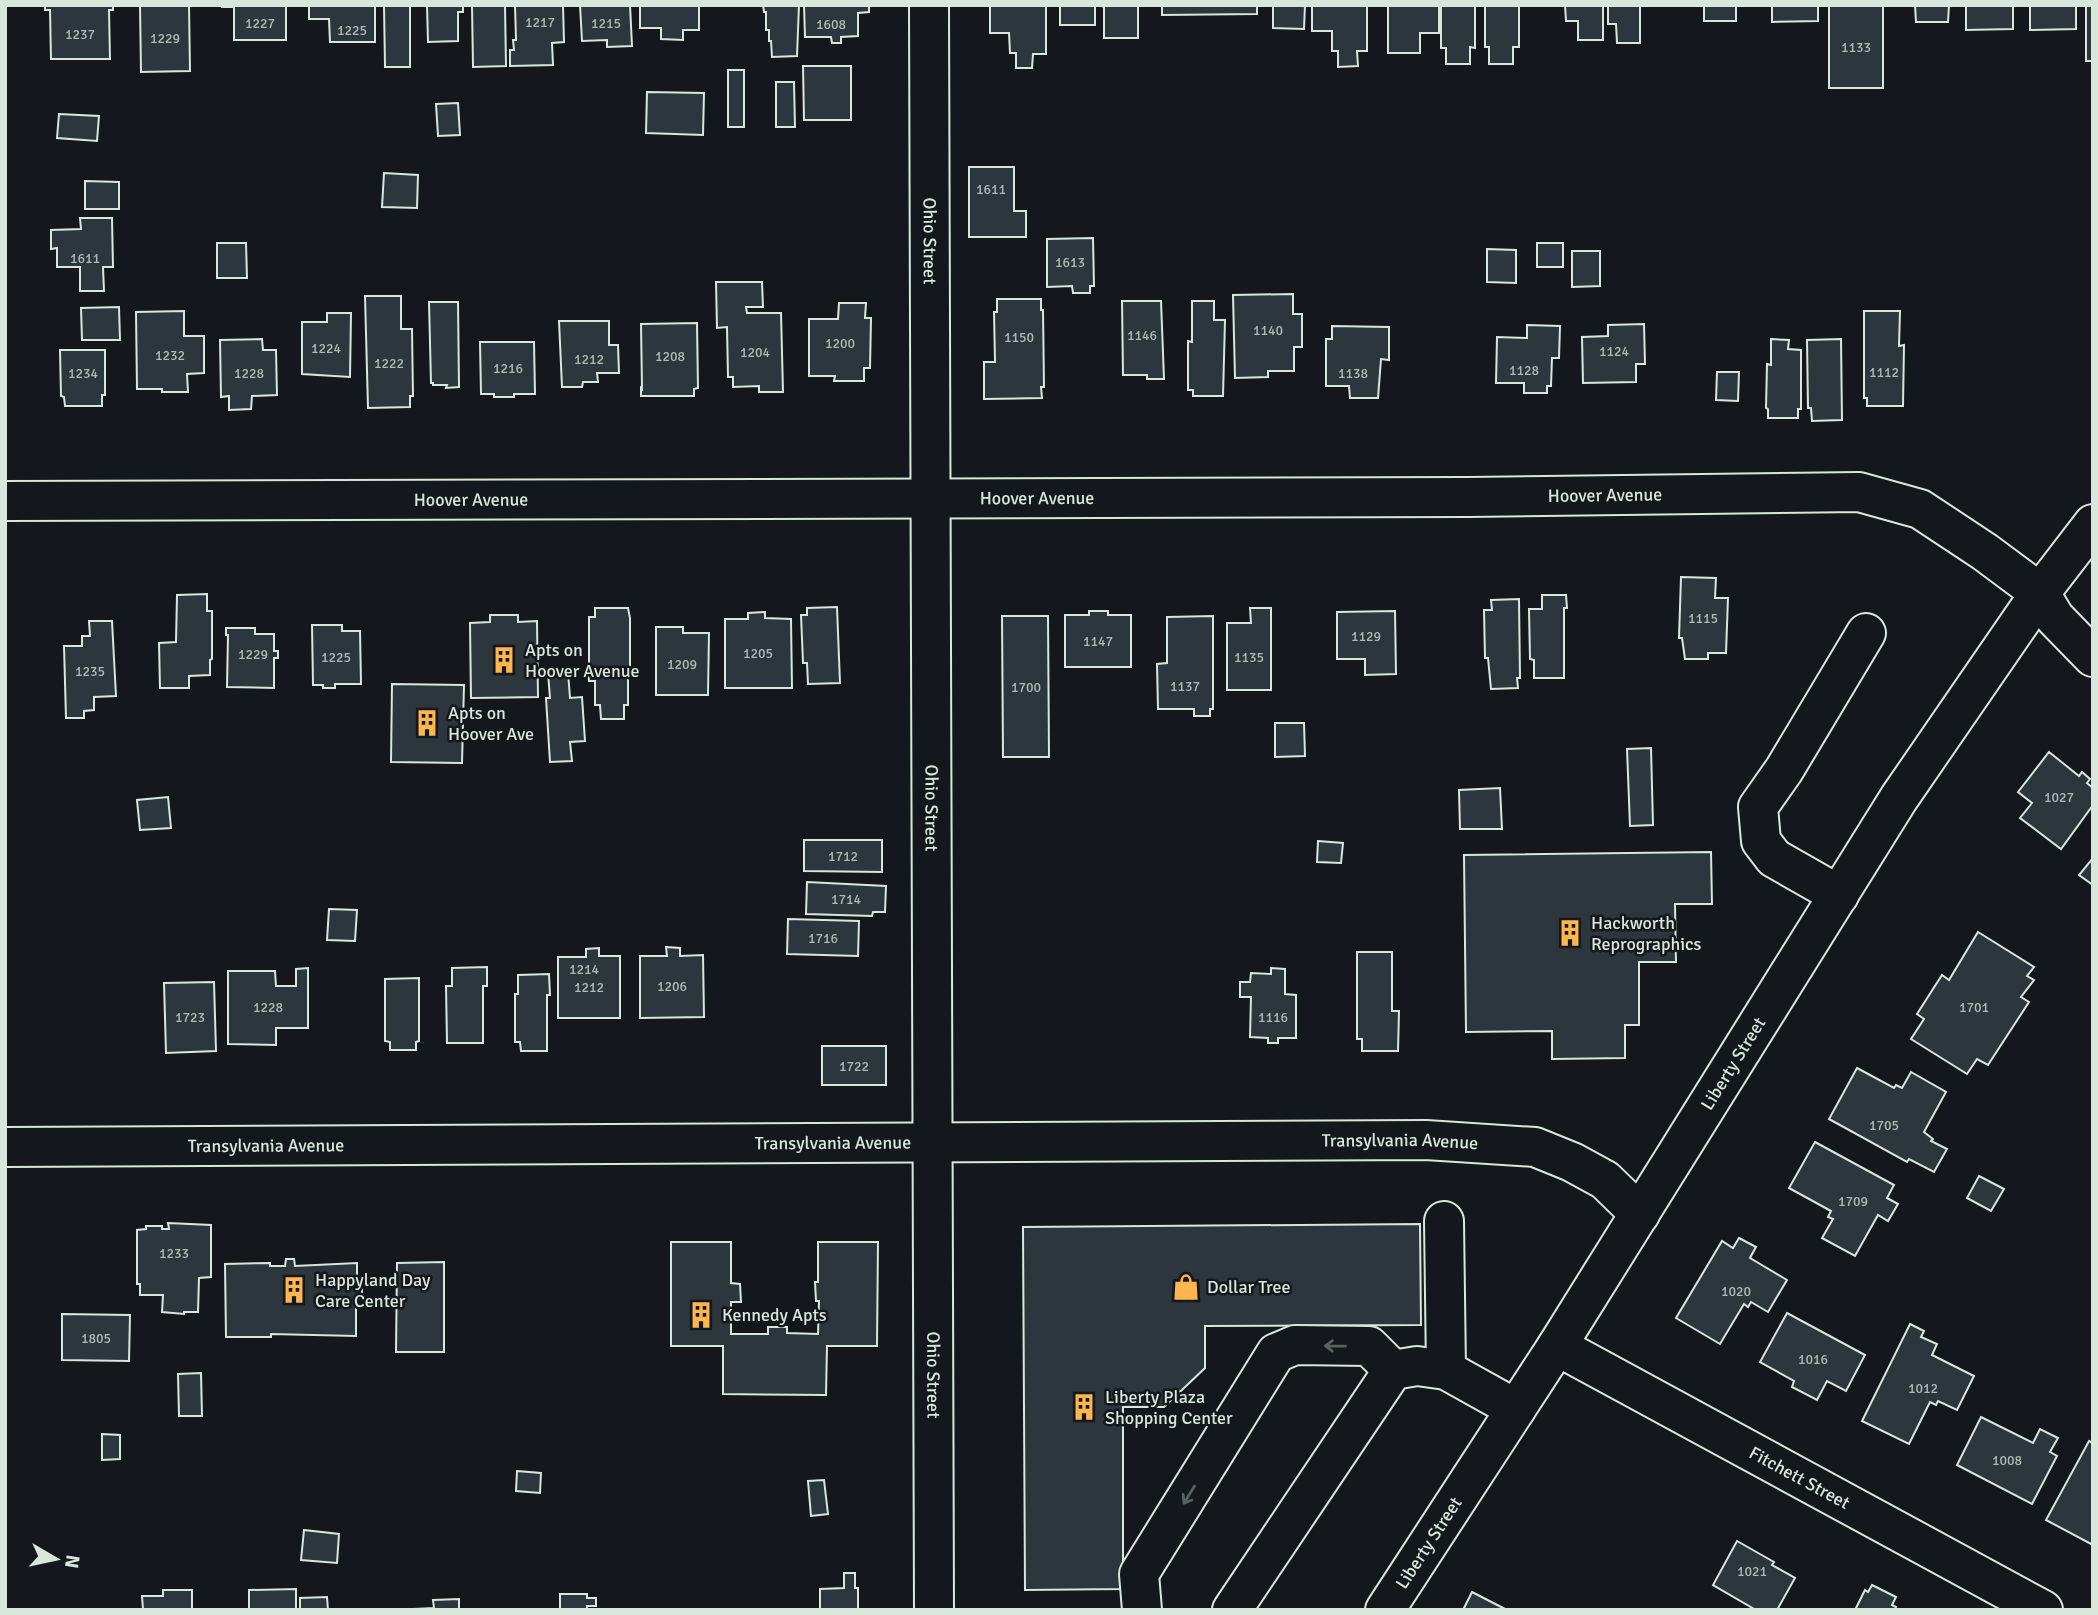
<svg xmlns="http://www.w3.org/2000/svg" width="2098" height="1615" font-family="Signika,sans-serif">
<rect width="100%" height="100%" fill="#14181c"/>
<!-- building -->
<g fill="#2c363c" stroke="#d8e6dc" stroke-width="2">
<polygon points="45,5 113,5 113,10 109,10 110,59 51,59 50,10 45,10"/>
<polygon points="140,5 189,5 190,71 141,72"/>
<polygon points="222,5 286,5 286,40 234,40 234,7 222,7"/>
<polygon points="309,5 375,5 375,42 330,42 329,19 309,19"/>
<polygon points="384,5 410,5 410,67 385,67"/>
<polygon points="427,5 463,5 463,12 458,12 458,41 428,42"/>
<polygon points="472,5 505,5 506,66 473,67"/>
<polygon points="515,5 563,5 564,42 552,43 553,65 510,66 510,50 514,50 513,40 516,40"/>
<polygon points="580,5 630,5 632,46 607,47 607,40 582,41"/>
<polygon points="640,5 699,5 699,30 683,30 683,40 661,39 661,28 640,28"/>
<polygon points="763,5 799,5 797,56 772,57 771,41 769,41 769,30 766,30 766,12 764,12"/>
<polygon points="804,5 869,5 869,12 858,13 858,36 841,37 841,43 832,43 831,37 805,37"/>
<polygon points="990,5 1046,5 1046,54 1033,54 1032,68 1016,68 1016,53 1010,53 1009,33 990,33"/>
<rect x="1060" y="5" width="35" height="20"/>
<polygon points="1100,5 1138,5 1138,38 1104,38 1104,7"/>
<polygon points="1162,5 1257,5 1257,14 1162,15"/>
<polygon points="1273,5 1305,5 1304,29 1273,28"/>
<polygon points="1312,5 1367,5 1367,51 1357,51 1358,66 1338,67 1338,51 1332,51 1332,31 1312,31"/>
<polygon points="1388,5 1439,5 1439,33 1420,33 1420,53 1388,53"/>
<polygon points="1441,5 1475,5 1475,48 1470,47 1470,64 1446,64 1446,48 1441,48"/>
<polygon points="1485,5 1519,5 1519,47 1513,47 1513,64 1489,64 1489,47 1485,47"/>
<polygon points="1565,5 1603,5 1603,40 1578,40 1578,21 1566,21"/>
<polygon points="1608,5 1640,5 1640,43 1617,43 1616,24 1608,24"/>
<rect x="1704" y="5" width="32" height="16"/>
<polygon points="1772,5 1818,5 1818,21 1772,22"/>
<rect x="1829" y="5" width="54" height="83"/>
<polygon points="1915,5 1949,5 1948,22 1916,22"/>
<polygon points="1966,5 2013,5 2013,29 1966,30"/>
<polygon points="2030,5 2076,5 2076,29 2030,30"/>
<rect x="2086" y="5" width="7" height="56"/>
<polygon points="803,66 851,66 851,120 804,120"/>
<rect x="728" y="70" width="16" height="57"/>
<polygon points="776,82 794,82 795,127 776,127"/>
<polygon points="647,92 704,93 703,135 646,133"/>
<polygon points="458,103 460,135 438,136 436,104"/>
<polygon points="59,114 99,116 97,141 57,138"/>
<polygon points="969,167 1014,167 1014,211 1026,211 1026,237 969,237"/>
<polygon points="384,173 418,175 417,208 382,207"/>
<polygon points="85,181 119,182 119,209 85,209"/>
<polygon points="80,218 112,218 113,267 103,267 104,291 80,291 80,267 57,267 57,248 51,249 51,230 81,229"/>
<polygon points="1093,238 1094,286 1090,286 1090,293 1073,293 1072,286 1047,287 1047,239"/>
<polygon points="217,243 246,243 247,278 217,278"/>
<rect x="1537" y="243" width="26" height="24"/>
<polygon points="1487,249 1516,250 1516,283 1487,282"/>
<polygon points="1572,251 1600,251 1600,286 1572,287"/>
<polygon points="716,282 762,282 763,307 746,307 747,313 781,313 783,392 759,392 759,386 733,387 733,377 728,377 727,327 717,328"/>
<polygon points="1293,294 1293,314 1302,314 1302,347 1294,347 1294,371 1268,371 1268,377 1235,378 1233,295"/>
<polygon points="365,296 401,296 401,329 412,329 413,396 410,396 410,407 368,408"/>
<polygon points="997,299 1041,299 1041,310 1043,310 1044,387 1041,387 1042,398 984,399 984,362 995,362 994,312 997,312"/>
<polygon points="1122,301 1161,301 1164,379 1147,379 1147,375 1123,375"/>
<polygon points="1192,301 1214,301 1214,320 1225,320 1223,396 1193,396 1193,390 1188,390 1188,341 1192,342"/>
<polygon points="429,302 458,302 459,387 446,388 447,385 433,385 433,383 431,383"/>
<polygon points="839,303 866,303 865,318 871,318 870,368 864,368 864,381 834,381 835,376 809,376 809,319 838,319"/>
<polygon points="119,307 120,340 82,340 81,308"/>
<polygon points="184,311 184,336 204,336 204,373 187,374 188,392 162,392 162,389 137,389 136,312"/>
<polygon points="1864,311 1900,311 1899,346 1904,345 1903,406 1867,406 1867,398 1864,398"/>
<polygon points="327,313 351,313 350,377 302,374 302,322 327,322"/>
<polygon points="559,321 609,321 609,345 618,345 619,373 597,373 598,382 583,382 582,387 562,387"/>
<polygon points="697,323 698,388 694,389 694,396 641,396 641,388 642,389 641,324"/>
<polygon points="1644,324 1645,364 1636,364 1636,382 1583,383 1582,337 1608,336 1608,325"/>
<polygon points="1527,325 1560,326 1559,358 1552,358 1551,386 1547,386 1547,393 1524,393 1524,383 1496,383 1497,337 1527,338"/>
<polygon points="1332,326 1389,327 1389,360 1381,359 1378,398 1350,398 1349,386 1326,386 1326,339 1332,339"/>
<polygon points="262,339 263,350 276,350 277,395 252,396 251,409 229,410 229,396 221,397 220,340"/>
<polygon points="1771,339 1789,340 1788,349 1801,350 1801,409 1798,409 1798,418 1768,418 1768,409 1766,408 1767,364 1771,365"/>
<polygon points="1841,339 1842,420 1812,421 1811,408 1808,408 1807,340"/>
<polygon points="480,342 534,342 535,394 514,394 514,397 494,397 494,394 481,394"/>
<polygon points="60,350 105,350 105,395 102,395 102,406 65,406 64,397 61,396"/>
<polygon points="1717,372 1739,372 1738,401 1716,400"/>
<polygon points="1681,577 1716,578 1715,598 1728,598 1726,653 1708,653 1708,659 1685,659 1682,638 1679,638"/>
<polygon points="207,594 207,611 212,611 212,659 210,660 210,675 189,676 189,688 160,688 159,643 176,642 177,595"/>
<polygon points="1542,595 1566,595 1567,608 1564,608 1564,678 1534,678 1534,660 1530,659 1529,609 1542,609"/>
<polygon points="1519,599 1520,678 1517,678 1518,688 1491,689 1488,658 1485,658 1484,610 1492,610 1491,600"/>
<polygon points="837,607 840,683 808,684 807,663 803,663 801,615 807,615 807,608"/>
<polygon points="595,608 628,608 630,618 630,669 628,669 628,705 624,705 624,719 601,719 600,705 595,705 595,681 589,681 588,672 595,672 595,669 589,669 589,617 595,617"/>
<polygon points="1250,608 1271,608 1271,690 1227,690 1227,623 1251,623"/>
<polygon points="1089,611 1108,611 1108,615 1131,615 1131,667 1065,667 1065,615 1089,615"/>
<polygon points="1395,611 1396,674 1365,675 1365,659 1337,659 1337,612"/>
<polygon points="765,612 765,618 791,619 792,688 725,688 725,619 748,619 748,613"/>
<polygon points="490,615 518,615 518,622 537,621 538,697 471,698 470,623 490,622"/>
<polygon points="1002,616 1048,616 1049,757 1003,757"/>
<polygon points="1213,616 1213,709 1210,709 1210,716 1194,716 1194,709 1158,709 1157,664 1167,663 1167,617"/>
<polygon points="89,621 112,621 116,696 94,697 94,710 84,711 84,718 66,718 64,646 82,646 82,636 90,636"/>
<polygon points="312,625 342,625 342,631 360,631 361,684 335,684 335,688 323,688 323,685 313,685"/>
<polygon points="656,627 683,627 683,633 709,633 708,695 656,695"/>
<polygon points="226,628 255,628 255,634 274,634 274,651 278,651 278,658 274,658 274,688 227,687 228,635 226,635"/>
<polygon points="568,672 570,698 582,697 585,741 570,742 572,761 550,762 546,698 550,698 548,673"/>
<polygon points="392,684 464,685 462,763 391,762"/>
<polygon points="1275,723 1304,723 1305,756 1275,757"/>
<polygon points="1651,748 1653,825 1630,826 1627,749"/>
<polygon points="2049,752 2079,776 2082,772 2090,779 2087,783 2093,788 2093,805 2061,849 2020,818 2032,803 2018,792"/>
<polygon points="1500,788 1502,829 1460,829 1459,790"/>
<polygon points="168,797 171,828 140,830 137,800"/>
<polygon points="804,840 882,840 882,872 804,871"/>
<polygon points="1318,841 1343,843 1341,863 1317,862"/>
<polygon points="1711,852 1712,904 1675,904 1676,962 1639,962 1639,1025 1625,1025 1625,1058 1552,1059 1552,1031 1466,1032 1464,855"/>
<polygon points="2093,858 2093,885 2079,875"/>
<polygon points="807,882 886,886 885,912 873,912 872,916 806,914"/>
<polygon points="329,909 357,910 355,941 327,940"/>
<polygon points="788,919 859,921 858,956 787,954"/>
<polygon points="1978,932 2034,967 2027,976 2034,980 2021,997 2029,1002 1988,1065 1977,1059 1967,1074 1911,1039 1924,1019 1917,1014 1942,975 1949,980"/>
<polygon points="666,947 680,948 680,956 703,955 704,1017 640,1018 640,956 667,956"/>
<polygon points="599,948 599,956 620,956 620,1018 558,1018 558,957 586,957 586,949"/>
<polygon points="1357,952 1392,952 1392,1011 1399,1011 1398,1051 1362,1051 1362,1039 1357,1039"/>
<polygon points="487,967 487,986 483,986 483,1043 447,1043 446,986 452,986 452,968"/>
<polygon points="308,968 308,1028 276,1028 276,1045 228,1044 228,971 275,971 276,986 296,986 296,969"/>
<polygon points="1271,968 1285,969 1285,994 1296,995 1296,1038 1278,1038 1278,1043 1268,1043 1268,1038 1250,1037 1251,997 1240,997 1240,982 1250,982 1251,973 1271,974"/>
<polygon points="549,974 550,995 547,995 547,1051 521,1051 520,1042 515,1042 515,994 518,994 518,975"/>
<polygon points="419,978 419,1041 416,1042 416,1050 390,1050 390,1042 385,1041 385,979"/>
<polygon points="214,982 216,1051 166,1053 164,983"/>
<rect x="822" y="1046" width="64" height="39"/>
<polygon points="1857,1068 1894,1088 1896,1085 1902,1088 1911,1072 1946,1092 1924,1132 1933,1139 1931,1141 1947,1149 1934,1172 1909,1159 1907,1162 1829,1119"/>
<polygon points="1815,1142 1894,1185 1887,1198 1898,1204 1888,1221 1878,1215 1855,1256 1822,1238 1833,1219 1828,1217 1831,1211 1789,1188"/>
<polygon points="1979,1176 2004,1189 1991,1211 1967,1198"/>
<polygon points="168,1223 211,1225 211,1277 199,1278 198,1312 184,1312 184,1314 162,1312 163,1295 140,1295 140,1284 137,1284 137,1230 146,1229 146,1226 162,1226 162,1229 169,1229"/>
<polygon points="1420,1224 1421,1325 1205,1326 1205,1368 1164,1407 1123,1407 1123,1589 1025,1590 1023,1227"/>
<polygon points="1739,1238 1756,1247 1750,1258 1787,1280 1768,1312 1751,1302 1748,1307 1744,1304 1720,1344 1676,1318 1722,1241 1733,1248"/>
<polygon points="671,1242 731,1242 731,1283 740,1284 741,1302 731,1302 731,1334 768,1334 768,1327 787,1327 787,1333 818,1334 819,1301 816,1301 815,1282 818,1282 818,1242 878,1242 877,1346 827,1346 826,1395 723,1394 723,1346 671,1346"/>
<polygon points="286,1259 294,1259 295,1266 357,1263 357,1280 362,1281 362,1299 356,1299 356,1336 271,1334 271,1337 226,1337 225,1264 270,1263 270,1266 285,1266"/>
<polygon points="444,1262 444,1352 396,1352 397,1263"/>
<polygon points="1787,1313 1865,1355 1846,1391 1827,1381 1817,1400 1792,1387 1794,1381 1760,1362"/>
<polygon points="62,1314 130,1315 129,1361 62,1360"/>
<polygon points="1910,1324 1924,1331 1921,1337 1937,1344 1932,1355 1974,1376 1957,1410 1938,1401 1936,1405 1930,1402 1909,1444 1862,1421"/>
<polygon points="201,1373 202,1416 179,1416 178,1374"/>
<polygon points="1981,1417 2033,1443 2040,1429 2058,1438 2050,1452 2057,1456 2032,1504 1957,1465"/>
<polygon points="102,1434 120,1435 120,1459 102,1460"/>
<polygon points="2089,1441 2093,1443 2093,1545 2046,1520"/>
<polygon points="517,1471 541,1473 540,1493 516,1491"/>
<polygon points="824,1480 828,1514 811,1516 808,1481"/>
<polygon points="304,1530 339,1534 337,1563 301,1560"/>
<polygon points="1737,1541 1774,1562 1772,1565 1795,1578 1777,1610 1756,1610 1713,1585"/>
<polygon points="844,1573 855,1573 855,1588 858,1588 858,1610 820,1610 820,1589 844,1588"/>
<polygon points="1872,1585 1896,1597 1892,1605 1896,1607 1895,1610 1855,1610 1865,1590 1868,1592"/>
<polygon points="296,1589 296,1610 249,1610 249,1590"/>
<polygon points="163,1590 192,1590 192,1610 143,1610 142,1596 163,1596"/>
<polygon points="1472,1592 1507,1610 1463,1610"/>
<polygon points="560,1594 587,1594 587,1598 596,1598 596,1606 587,1606 587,1609 607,1610 560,1610"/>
<polygon points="327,1597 328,1610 300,1610 300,1598"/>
<polygon points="459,1599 459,1610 393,1610 434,1608 433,1600"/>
</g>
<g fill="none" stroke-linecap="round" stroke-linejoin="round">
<defs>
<g id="minor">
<path id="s1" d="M 929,5 L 934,1610"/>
<path id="s2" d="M 5,501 L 1468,497 L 1859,492 L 1920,509 L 1985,552 L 2040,593 L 2055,618 L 2093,657"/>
<polyline points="1839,895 1774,858 1761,841 1758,807 1784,770 1866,633"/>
<path id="s3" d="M 5,1147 L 1426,1140 L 1535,1147 L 1572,1162 L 1605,1180 L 1640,1214"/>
<polyline points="1444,1221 1446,1370"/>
<path id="s4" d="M 1557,1346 L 2043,1610"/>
<polyline points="1142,1610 1139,1574 1276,1353 1295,1345 1369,1346 1393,1370"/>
<polyline points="1232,1610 1393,1370 1417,1366 1446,1370 1516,1409"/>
</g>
<g id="major">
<path id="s5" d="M 1385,1610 L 1557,1346 L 1899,798 L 2040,593 L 2093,524"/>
</g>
</defs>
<!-- minor casing -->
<use href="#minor" stroke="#d8e6dc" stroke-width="42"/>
<!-- major casing -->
<use href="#major" stroke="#d8e6dc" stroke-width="42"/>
<!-- minor -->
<use href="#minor" stroke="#14181c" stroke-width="38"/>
<!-- major -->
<use href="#major" stroke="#14181c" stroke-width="38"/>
</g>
<!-- one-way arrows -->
<defs><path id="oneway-shaft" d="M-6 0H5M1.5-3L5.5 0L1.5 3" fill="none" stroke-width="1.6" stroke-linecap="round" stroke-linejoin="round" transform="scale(1.75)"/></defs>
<g stroke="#59605f">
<use href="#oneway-shaft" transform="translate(1335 1346) rotate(-179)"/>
<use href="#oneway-shaft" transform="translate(1189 1495) rotate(122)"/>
</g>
<!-- icons -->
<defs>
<symbol id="building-bare" viewBox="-9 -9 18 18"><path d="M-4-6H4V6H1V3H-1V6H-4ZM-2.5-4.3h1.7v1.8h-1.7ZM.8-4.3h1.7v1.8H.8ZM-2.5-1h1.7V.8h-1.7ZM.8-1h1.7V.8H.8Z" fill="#ffb74d" stroke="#14181c" stroke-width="2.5" paint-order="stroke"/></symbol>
<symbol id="shop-bare" viewBox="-9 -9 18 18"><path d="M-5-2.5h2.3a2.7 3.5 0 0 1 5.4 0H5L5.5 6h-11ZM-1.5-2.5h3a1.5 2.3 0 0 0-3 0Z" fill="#ffb74d" stroke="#14181c" stroke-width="2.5" paint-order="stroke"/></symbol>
</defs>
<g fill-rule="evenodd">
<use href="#building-bare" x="485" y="641" width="38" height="38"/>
<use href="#building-bare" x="408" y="704" width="38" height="38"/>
<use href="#building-bare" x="1551" y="914" width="38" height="38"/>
<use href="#shop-bare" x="1167" y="1268" width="38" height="38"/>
<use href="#building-bare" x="275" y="1271" width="38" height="38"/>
<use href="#building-bare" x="682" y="1296" width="38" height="38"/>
<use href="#building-bare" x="1065" y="1388" width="38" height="38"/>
</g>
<g text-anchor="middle" stroke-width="5" stroke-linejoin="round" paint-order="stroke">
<!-- number labels -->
<g font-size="14" fill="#adbab4">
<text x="540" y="27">1217</text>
<text x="260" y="28">1227</text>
<text x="606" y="28">1215</text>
<text x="831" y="29">1608</text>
<text x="352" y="35">1225</text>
<text x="80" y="39">1237</text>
<text x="165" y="43">1229</text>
<text x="1856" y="52">1133</text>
<text x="991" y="194">1611</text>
<text x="85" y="263">1611</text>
<text x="1070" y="267">1613</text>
<text x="1268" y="335">1140</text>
<text x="1142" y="340">1146</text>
<text x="1019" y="342">1150</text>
<text x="840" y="348">1200</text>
<text x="326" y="353">1224</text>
<text x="1614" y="356">1124</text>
<text x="755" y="357">1204</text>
<text x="170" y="360">1232</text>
<text x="670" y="361">1208</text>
<text x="589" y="364">1212</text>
<text x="389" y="368">1222</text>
<text x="508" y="373">1216</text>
<text x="1524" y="375">1128</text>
<text x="1884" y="377">1112</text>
<text x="83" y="378">1234</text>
<text x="249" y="378">1228</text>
<text x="1353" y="378">1138</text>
<text x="1703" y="623">1115</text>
<text x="1366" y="641">1129</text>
<text x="1098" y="646">1147</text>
<text x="758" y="658">1205</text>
<text x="253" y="659">1229</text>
<text x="336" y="662">1225</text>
<text x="1249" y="662">1135</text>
<text x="682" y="669">1209</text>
<text x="90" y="676">1235</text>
<text x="1185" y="691">1137</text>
<text x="1026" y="692">1700</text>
<text x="2059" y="802">1027</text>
<text x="843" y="861">1712</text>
<text x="846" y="904">1714</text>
<text x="823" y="943">1716</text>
<text x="584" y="974">1214</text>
<text x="672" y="991">1206</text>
<text x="589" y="992">1212</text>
<text x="268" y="1012">1228</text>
<text x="1974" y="1012">1701</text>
<text x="190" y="1022">1723</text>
<text x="1273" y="1022">1116</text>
<text x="854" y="1071">1722</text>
<text x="1884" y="1130">1705</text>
<text x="1853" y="1206">1709</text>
<text x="174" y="1258">1233</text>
<text x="1736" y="1296">1020</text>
<text x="96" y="1343">1805</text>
<text x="1813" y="1364">1016</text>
<text x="1923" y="1393">1012</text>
<text x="2007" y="1465">1008</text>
<text x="1752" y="1576">1021</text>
</g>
<!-- street labels -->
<g font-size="18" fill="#d8e6dc" stroke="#14181c">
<text dy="6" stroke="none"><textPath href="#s1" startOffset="236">Ohio Street</textPath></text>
<text dy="6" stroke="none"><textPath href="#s2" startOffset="1600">Hoover Avenue</textPath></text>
<text dy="6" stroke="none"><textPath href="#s2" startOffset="1032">Hoover Avenue</textPath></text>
<text dy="6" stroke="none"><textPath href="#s2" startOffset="466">Hoover Avenue</textPath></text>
<text dy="6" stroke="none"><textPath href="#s1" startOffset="803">Ohio Street</textPath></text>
<text dy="6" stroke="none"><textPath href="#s5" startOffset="648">Liberty Street</textPath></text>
<text dy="6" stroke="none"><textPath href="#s3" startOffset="1395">Transylvania Avenue</textPath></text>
<text dy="6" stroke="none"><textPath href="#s3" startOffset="828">Transylvania Avenue</textPath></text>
<text dy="6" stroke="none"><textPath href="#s3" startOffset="261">Transylvania Avenue</textPath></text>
<text dy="6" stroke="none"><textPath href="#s1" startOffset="1370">Ohio Street</textPath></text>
<text dy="6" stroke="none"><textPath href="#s4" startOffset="276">Fitchett Street</textPath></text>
<text dy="6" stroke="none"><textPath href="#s5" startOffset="80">Liberty Street</textPath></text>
</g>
<!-- poi labels -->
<g font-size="18" fill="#d8e6dc" stroke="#14181c" text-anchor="start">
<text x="525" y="656">Apts on<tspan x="525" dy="21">Hoover Avenue</tspan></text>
<text x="448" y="719">Apts on<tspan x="448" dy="21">Hoover Ave</tspan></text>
<text x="1591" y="929">Hackworth<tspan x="1591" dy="21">Reprographics</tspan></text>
<text x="315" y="1286">Happyland Day<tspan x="315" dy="21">Care Center</tspan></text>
<text x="1207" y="1293">Dollar Tree</text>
<text x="722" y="1321">Kennedy Apts</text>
<text x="1105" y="1403">Liberty Plaza<tspan x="1105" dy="21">Shopping Center</tspan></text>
</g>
</g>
<!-- border -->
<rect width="2098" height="1615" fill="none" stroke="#d8e6dc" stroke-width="14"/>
<!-- north arrow -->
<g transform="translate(56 1559) rotate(99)" stroke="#14181c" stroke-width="5" paint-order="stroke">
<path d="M0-5L12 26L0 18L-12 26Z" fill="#d8e6dc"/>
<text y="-10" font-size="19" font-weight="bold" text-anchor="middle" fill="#d8e6dc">N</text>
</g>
</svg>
